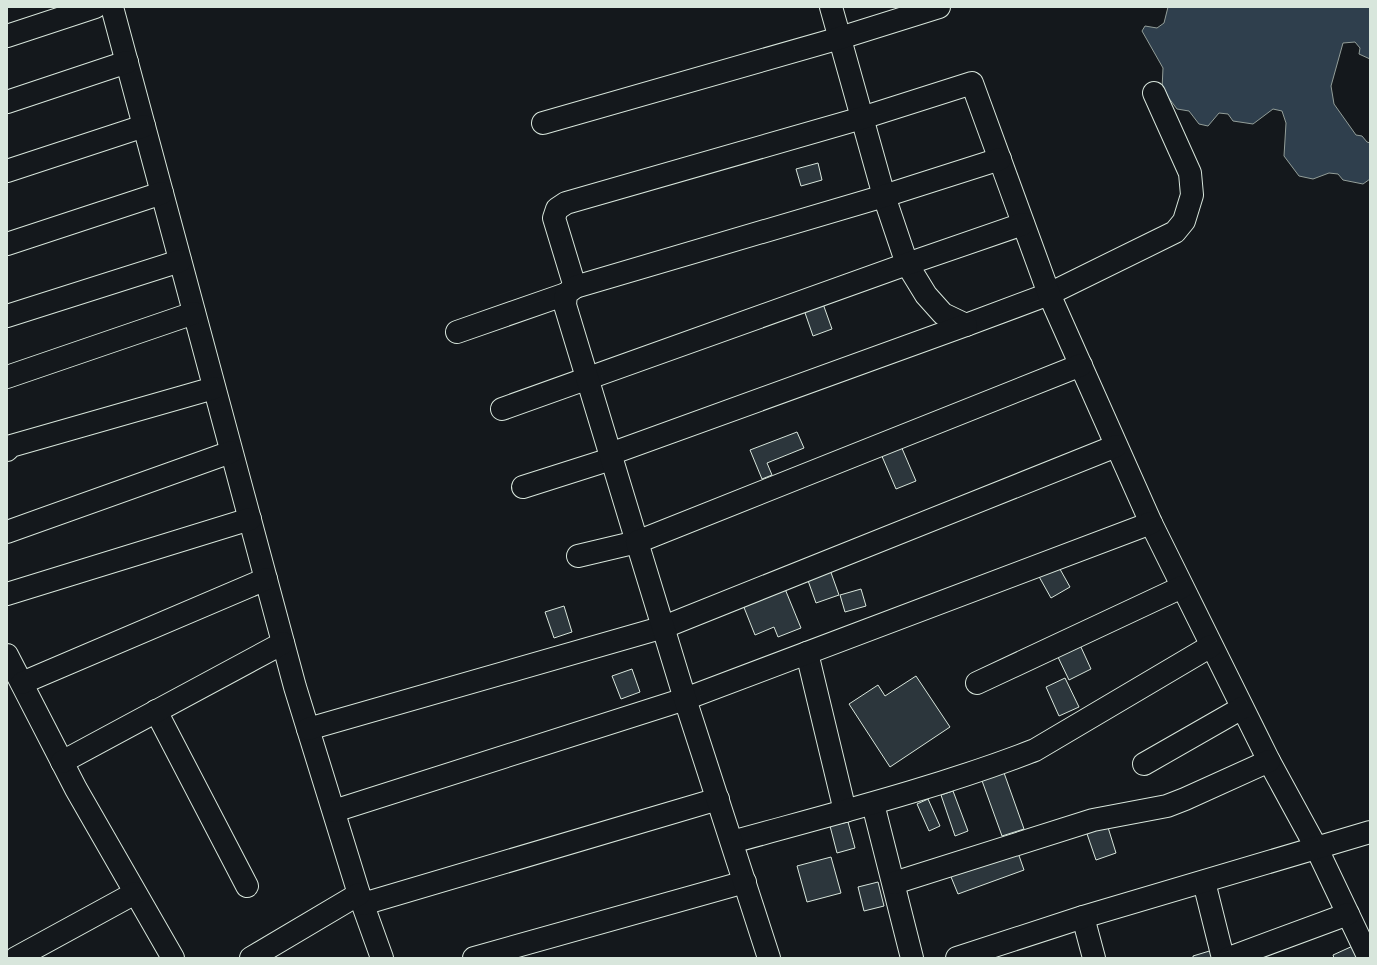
<svg xmlns="http://www.w3.org/2000/svg" width="1377" height="965" font-family="'Exo 2',sans-serif">
<rect width="100%" height="100%" fill="#14181c"/>
<!-- water -->
<polygon fill="#2f3f4d" stroke="#939e99" points="1168,7 1370,7 1370,59 1359,54 1360,48 1355,42 1343,43 1331,86 1334,104 1356,135 1362,136 1367,142 1370,143 1370,179 1363,184 1343,180 1338,174 1329,173 1313,179 1299,176 1284,156 1286,123 1282,111 1273,109 1253,124 1233,121 1228,114 1219,113 1208,126 1199,124 1189,111 1177,109 1162,89 1163,68 1142,31 1145,26 1157,28 1164,23"/>
<!-- building -->
<g fill="#2c363c" stroke="#d8e6dc">
<polygon points="818,163 822,180 801,186 796,169"/>
<polygon points="822,301 832,329 813,336 803,307"/>
<polygon points="797,432 804,448 767,463 772,475 762,479 750,450"/>
<polygon points="901,446 916,481 896,489 881,454"/>
<polygon points="1056,562 1070,587 1051,598 1037,573"/>
<polygon points="829,567 839,595 816,603 806,575"/>
<polygon points="783,584 801,628 778,637 774,627 755,635 741,600"/>
<polygon points="861,589 866,606 845,612 840,595"/>
<polygon points="564,606 572,632 554,638 545,612"/>
<polygon points="1080,645 1091,669 1069,680 1057,655"/>
<polygon points="632,669 640,692 621,699 612,676"/>
<polygon points="916,676 950,727 890,767 849,704 878,685 885,696"/>
<polygon points="1065,678 1079,707 1059,716 1046,687"/>
<polygon points="1003,770 1024,829 1002,836 981,778"/>
<polygon points="953,791 968,831 955,836 941,795"/>
<polygon points="928,799 940,826 929,831 917,804"/>
<polygon points="1106,821 1116,853 1096,860 1085,828"/>
<polygon points="848,822 855,848 837,853 830,826"/>
<polygon points="1016,847 1024,870 958,894 949,872"/>
<polygon points="831,857 841,893 807,902 797,866"/>
<polygon points="878,882 884,906 864,911 858,887"/>
<polygon points="1355,945 1361,958 1334,958 1333,955"/>
<polygon points="1216,949 1218,958 1193,958 1193,956"/>
</g>
<g fill="none" stroke-linecap="round" stroke-linejoin="round">
<defs>
<g id="street">
<polyline points="112,7 295,687 359,894 382,958"/>
<polyline points="831,7 884,196 907,264 926,295 943,314 966,325 1049,294 1175,232 1184,221 1192,195 1190,173 1154,93"/>
<polyline points="7,36 95,7"/>
<polyline points="7,102 127,62"/>
<polyline points="543,123 840,38 939,7"/>
<polyline points="7,171 144,126"/>
<polyline points="7,244 162,193"/>
<polyline points="575,287 554,218 557,209 566,203 862,118 972,83 1049,294 1151,523 1269,761 1317,849 1369,958"/>
<polyline points="7,316 180,261"/>
<polyline points="457,332 566,294"/>
<polyline points="7,377 194,313"/>
<polyline points="502,409 907,264 1023,224"/>
<polyline points="7,450 11,446 214,388"/>
<polyline points="610,454 966,325"/>
<polyline points="523,487 611,459"/>
<polyline points="7,532 231,452"/>
<polyline points="578,556 637,542 565,305 566,294 575,287 884,196 1000,159"/>
<polyline points="7,594 250,519"/>
<polyline points="807,653 845,811"/>
<polyline points="7,655 76,789 173,958"/>
<polyline points="22,683 266,579"/>
<polyline points="977,683 1182,587"/>
<polyline points="156,711 247,886"/>
<polyline points="308,729 664,627 1116,446"/>
<polyline points="62,762 283,643"/>
<polyline points="1144,764 1242,708"/>
<polyline points="873,804 912,958"/>
<polyline points="334,811 685,699 1151,523"/>
<path d="M 732,842 C 833,814 937,788 1035,750 L 1211,646"/>
<polyline points="1204,882 1223,958"/>
<polyline points="894,883 1093,820 1167,806 1185,799 1269,761"/>
<polyline points="363,904 718,799"/>
<polyline points="1083,917 1094,958"/>
<polyline points="16,958 135,893"/>
<polyline points="251,958 359,894"/>
<polyline points="474,958 745,882"/>
<polyline points="769,958 685,699 637,542 1081,365"/>
<polyline points="957,958 1083,917 1370,832"/>
<polyline points="1229,958 1348,914"/>
</g>
</defs>
<!-- street casing -->
<use href="#street" stroke="#d8e6dc" stroke-width="24"/>
<!-- street -->
<use href="#street" stroke="#14181c" stroke-width="22"/>
</g>
<!-- border -->
<rect width="1377" height="965" fill="none" stroke="#d8e6dc" stroke-width="16"/>
</svg>
